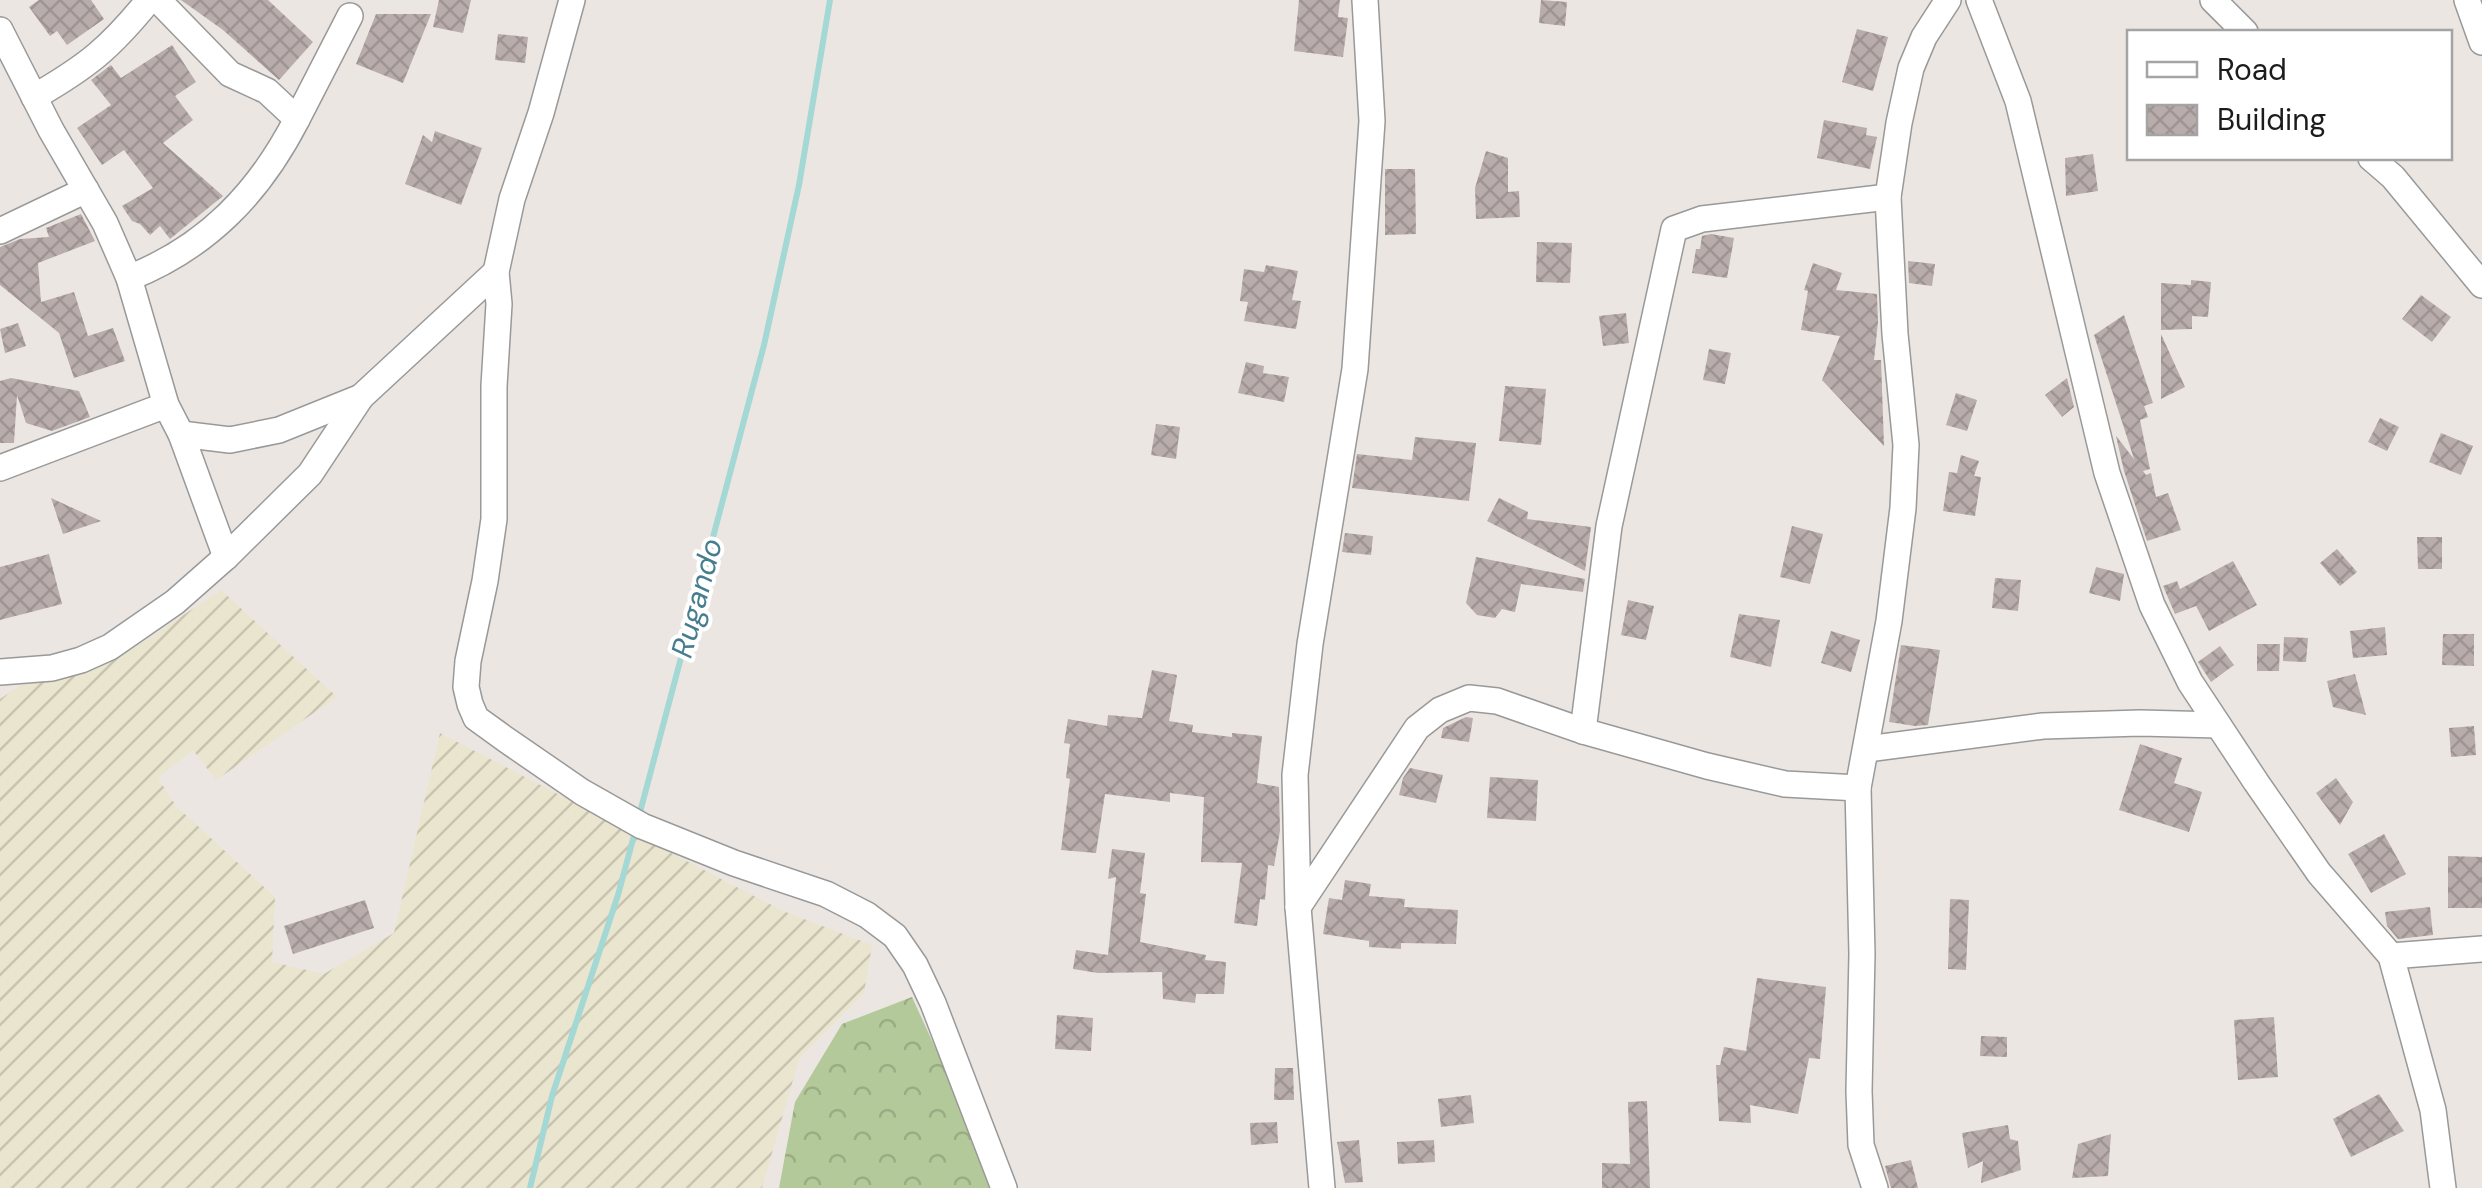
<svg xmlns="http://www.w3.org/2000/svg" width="2482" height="1188" font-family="'DM Sans',sans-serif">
<defs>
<pattern id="farmland-furrows" width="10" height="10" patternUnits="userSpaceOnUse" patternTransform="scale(2.5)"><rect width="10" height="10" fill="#eae5ce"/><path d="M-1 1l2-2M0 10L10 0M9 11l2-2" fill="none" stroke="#c8c4b0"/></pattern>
<pattern id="forest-crowns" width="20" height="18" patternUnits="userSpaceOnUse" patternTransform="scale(2.5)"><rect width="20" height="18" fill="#b4c999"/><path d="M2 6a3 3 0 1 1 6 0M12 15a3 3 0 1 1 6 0" fill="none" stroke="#9aac83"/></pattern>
<pattern id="building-cross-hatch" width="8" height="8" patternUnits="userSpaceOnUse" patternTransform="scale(2.5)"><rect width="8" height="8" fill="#b9adac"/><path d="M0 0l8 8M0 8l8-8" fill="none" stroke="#9e9493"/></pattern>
</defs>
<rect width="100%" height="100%" fill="#ece6e2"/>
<!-- farmland -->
<polygon fill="url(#farmland-furrows)" points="221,590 337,697 216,780 193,750 158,778 176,806 275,897 272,962 324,974 394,933 440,733 783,911 872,945 864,993 799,1059 762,1188 0,1188 0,699 21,685 131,650"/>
<!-- forest -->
<polygon fill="url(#forest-crowns)" points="912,997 983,1152 994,1188 779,1188 795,1102 842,1024"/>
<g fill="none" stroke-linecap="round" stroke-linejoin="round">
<!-- stream -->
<g stroke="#a4d8d5" stroke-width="6">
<polyline points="639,816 764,345 799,185 830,0"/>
<polyline points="530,1188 552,1096 618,895 636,828"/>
</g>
</g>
<!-- building -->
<g fill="url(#building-cross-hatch)">
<polygon points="39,0 91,0 104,19 67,45 57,31 50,36 29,7"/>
<polygon points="181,0 268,0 313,42 279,80 223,30"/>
<polygon points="439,0 471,0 463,33 433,27"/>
<polygon points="1299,0 1340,0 1338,17 1348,18 1343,57 1294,51"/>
<polygon points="1541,0 1567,2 1565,26 1539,23"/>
<polygon points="376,14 431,14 403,83 356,64"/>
<polygon points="1857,29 1888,37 1873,91 1842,82"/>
<polygon points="498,34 528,37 525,63 495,60"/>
<polygon points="172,45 196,82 175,96 193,120 163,143 223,196 170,239 160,226 150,235 140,224 132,221 122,206 153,188 124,150 102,165 77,128 111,105 91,80 111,65 121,78"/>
<polygon points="1824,120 1867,128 1866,135 1877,137 1870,169 1817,158"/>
<polygon points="435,131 482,148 461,205 405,184 423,135 432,142"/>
<polygon points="1486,151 1508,158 1508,192 1519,191 1520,217 1476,219 1475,188"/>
<polygon points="2093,154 2098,191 2066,196 2065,158"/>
<polygon points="1385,169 1415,169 1416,234 1385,235"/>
<polygon points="81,214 95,241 38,263 41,302 74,292 88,336 113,328 125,361 74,378 59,333 0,285 0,247 20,239 49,237 46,228"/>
<polygon points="1711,234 1734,238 1727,278 1692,273 1696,249 1700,249 1702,236"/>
<polygon points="1537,242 1572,243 1570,283 1536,282"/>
<polygon points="1908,261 1935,264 1932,286 1909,283"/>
<polygon points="1813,263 1842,273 1836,290 1877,294 1878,322 1874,360 1881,360 1884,446 1822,380 1840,336 1801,330 1808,291 1804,290"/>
<polygon points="1266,265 1298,271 1292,300 1301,301 1296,329 1244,321 1248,302 1240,301 1244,269 1264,272"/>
<polygon points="2191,280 2211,282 2208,317 2192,316 2192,329 2161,330 2161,283 2191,285"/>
<polygon points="2421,295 2451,317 2432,342 2402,319"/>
<polygon points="1626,313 1629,343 1603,346 1599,316"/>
<polygon points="2124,315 2153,403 2144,406 2148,417 2140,420 2150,469 2143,471 2146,475 2151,473 2156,497 2168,493 2181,530 2147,541 2124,471 2116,436 2134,459 2094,335"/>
<polygon points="18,323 26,346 5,353 0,329"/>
<polygon points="2161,334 2185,387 2161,399"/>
<polygon points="1709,349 1731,353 1725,384 1703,380"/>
<polygon points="1246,362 1264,366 1263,373 1289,377 1284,402 1238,393"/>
<polygon points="11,378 79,391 90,417 52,431 26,423 17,395 14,443 0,443 0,381"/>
<polygon points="2067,378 2074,407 2062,417 2045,395"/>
<polygon points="1505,386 1546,389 1541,445 1499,441"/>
<polygon points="1956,393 1977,400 1967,431 1946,425"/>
<polygon points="2380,418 2399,427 2387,451 2368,442"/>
<polygon points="1156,424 1180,427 1176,459 1151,455"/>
<polygon points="2441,433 2473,446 2461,475 2429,462"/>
<polygon points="1415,437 1476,443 1469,501 1352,488 1357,454 1412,460"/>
<polygon points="1961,455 1979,461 1974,476 1981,477 1975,516 1943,511 1949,472 1957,473"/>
<polygon points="51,498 101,521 63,534"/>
<polygon points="1499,498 1528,512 1527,519 1591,527 1585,571 1487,521"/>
<polygon points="1792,526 1823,534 1810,584 1780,577"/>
<polygon points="1345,533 1373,536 1371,555 1342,552"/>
<polygon points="2417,537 2442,537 2442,569 2418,569"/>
<polygon points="2337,549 2357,572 2340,586 2320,563"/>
<polygon points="49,554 62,604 0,620 0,567"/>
<polygon points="1476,557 1585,579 1583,592 1521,584 1515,612 1502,609 1495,618 1477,615 1466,603"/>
<polygon points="2233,561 2257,605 2209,631 2196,606 2175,614 2163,586 2177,581 2180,589"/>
<polygon points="2096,567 2124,574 2120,601 2089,593"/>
<polygon points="1995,578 2021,580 2018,611 1992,608"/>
<polygon points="1628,600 1654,606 1646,640 1621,635"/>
<polygon points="1739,614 1780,620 1771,667 1730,657"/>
<polygon points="2385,627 2387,655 2353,658 2350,631"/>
<polygon points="1831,631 1860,640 1851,672 1821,663"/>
<polygon points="2443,634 2474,634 2474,666 2442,665"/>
<polygon points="2284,637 2308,638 2306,662 2283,661"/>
<polygon points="2257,644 2280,644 2279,671 2257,671"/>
<polygon points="1901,645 1940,650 1928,725 1915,726 1889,722"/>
<polygon points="2220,646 2234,665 2211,682 2198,662"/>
<polygon points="1152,670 1177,675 1169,721 1193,725 1192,732 1232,737 1232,733 1262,736 1257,783 1279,787 1280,831 1274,866 1268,865 1265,900 1260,899 1257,926 1234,923 1242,863 1201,862 1204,797 1170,793 1170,802 1105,794 1096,853 1061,850 1070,779 1066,778 1070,744 1064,743 1068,719 1107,726 1108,715 1142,718"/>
<polygon points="2355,674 2366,715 2333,707 2327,681"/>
<polygon points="1466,717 1473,718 1469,742 1441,738 1443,728"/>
<polygon points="2474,726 2476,755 2451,757 2449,728"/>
<polygon points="2140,744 2182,758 2174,783 2202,792 2189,832 2119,810"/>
<polygon points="1410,768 1443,775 1436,803 1399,795 1403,778"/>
<polygon points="1490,777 1538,780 1536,821 1487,818"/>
<polygon points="2336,778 2353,802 2340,825 2316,793"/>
<polygon points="2384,834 2406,874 2371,893 2348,854"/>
<polygon points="1112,849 1145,853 1140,893 1146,894 1140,942 1206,955 1205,960 1226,962 1224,994 1196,994 1195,1003 1163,999 1162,972 1098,973 1073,969 1076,950 1108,955 1116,877 1108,879"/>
<polygon points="2448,856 2482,857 2482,908 2448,908"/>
<polygon points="1345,880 1371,884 1369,896 1405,899 1404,907 1458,910 1456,944 1401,943 1401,949 1369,947 1369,941 1323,934 1329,898 1342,900"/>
<polygon points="1950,899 1969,900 1966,970 1948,969"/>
<polygon points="365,900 374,928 293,954 284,926"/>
<polygon points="2430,907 2433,935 2398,939 2387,926 2385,912"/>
<polygon points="1757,978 1826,987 1820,1059 1809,1058 1798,1114 1750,1105 1751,1123 1719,1121 1716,1065 1720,1065 1724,1047 1746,1051"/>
<polygon points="1057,1015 1093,1018 1091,1051 1055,1049"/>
<polygon points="2274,1017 2278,1077 2238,1080 2234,1020"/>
<polygon points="1981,1036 2007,1037 2007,1057 1980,1056"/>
<polygon points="1275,1068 1293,1068 1294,1100 1274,1100"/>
<polygon points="2379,1094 2404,1131 2351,1157 2333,1119"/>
<polygon points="1471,1095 1474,1123 1441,1127 1438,1099"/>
<polygon points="1647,1101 1650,1188 1602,1188 1602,1163 1630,1164 1628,1102"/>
<polygon points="1277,1122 1278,1143 1251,1145 1250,1123"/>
<polygon points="2008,1125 2010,1139 2018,1141 2021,1170 1981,1183 1983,1161 1968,1168 1962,1133"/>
<polygon points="2111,1134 2108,1176 2072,1178 2078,1144"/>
<polygon points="1359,1140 1363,1182 1345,1183 1337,1142"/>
<polygon points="1434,1140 1435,1162 1398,1164 1397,1142"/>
<polygon points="1911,1160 1918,1188 1891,1188 1885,1166"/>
</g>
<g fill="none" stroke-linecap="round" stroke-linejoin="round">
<defs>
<g id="street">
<polyline points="572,0 541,113 512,199 496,272 499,304 494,386 494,519 485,581 468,661 466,687 470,704 476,718 505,739 582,792 642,826 734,863 826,894 867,915 895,936 915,965 933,1003 1004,1188"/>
<polyline points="1979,0 2018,101 2107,473 2152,605 2190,682 2256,782 2319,873 2391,956 2433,1110 2443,1188"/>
<polyline points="2213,0 2245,32"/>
<polyline points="2467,0 2482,42"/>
<polyline points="0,30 51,130 105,223 129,278 166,405 181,434 226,557"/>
<path d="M 34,97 C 88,66 110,48 149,0"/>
<polyline points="297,119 350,16"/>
<polyline points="2371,158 2393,177 2482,285"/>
<polyline points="0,231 86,190"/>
<path d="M 129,278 C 207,247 259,193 297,119 L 267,91 L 230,74 L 158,0"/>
<polyline points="181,434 230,440 279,430 361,397 496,272"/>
<polyline points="0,468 166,405"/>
<polyline points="0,672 52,668 81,660 110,647 175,602 226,557 310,474 361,397"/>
<polyline points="1583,731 1609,526 1674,229 1702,219 1888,197"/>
<polyline points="1867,749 2043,726 2140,723 2218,725"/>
<polyline points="1298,907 1417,728 1440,710 1469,698 1497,701 1583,731 1707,766 1785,784 1858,788"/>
<polyline points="2391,956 2482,949"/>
<polyline points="1322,1188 1298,907 1295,775 1310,644 1355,369 1372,121 1365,0"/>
<polyline points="1875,1188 1861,1145 1859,1091 1862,954 1858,788 1889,621 1903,508 1906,445 1895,334 1888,197 1899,123 1911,68 1924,37 1948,0"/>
</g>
</defs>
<!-- street casing -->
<use href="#street" stroke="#999" stroke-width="28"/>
<!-- street -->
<use href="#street" stroke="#fff" stroke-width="25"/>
</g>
<g text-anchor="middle" stroke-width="8" stroke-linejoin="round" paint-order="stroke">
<!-- water labels -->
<g font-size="30" font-style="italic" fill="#467e8e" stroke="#fff">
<text transform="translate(697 598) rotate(-75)" y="10">Rugando</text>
</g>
</g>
<!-- legend -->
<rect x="2127" y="30" width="325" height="130" fill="#ffffff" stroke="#a4a4a4" stroke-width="2.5"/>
<rect x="2147" y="62" width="50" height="15" fill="#ffffff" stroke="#a4a4a4" stroke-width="2.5"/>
<text x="2217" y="80" font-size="30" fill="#1c1c1c">Road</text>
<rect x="2147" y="105" width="50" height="30" fill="url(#building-cross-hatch)" stroke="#a4a4a4" stroke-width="2.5"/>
<text x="2217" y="130" font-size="30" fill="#1c1c1c">Building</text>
</svg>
